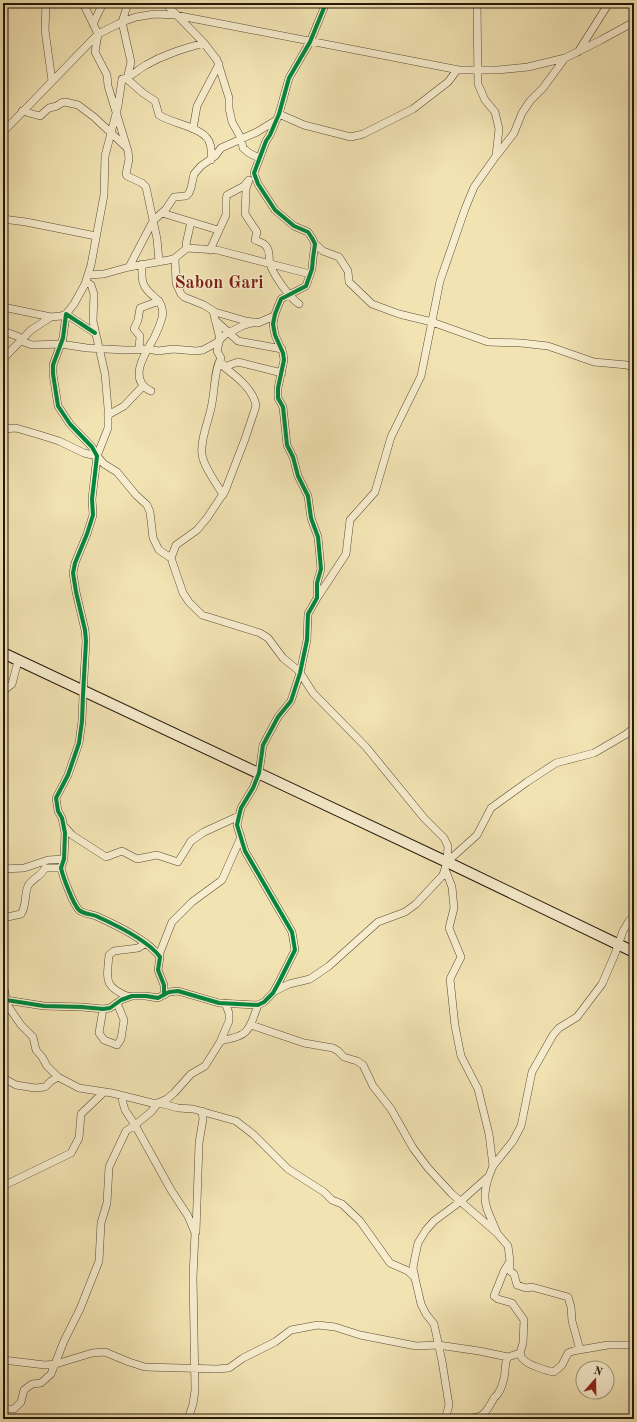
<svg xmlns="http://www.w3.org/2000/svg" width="637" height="1422" viewBox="0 0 637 1422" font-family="'Old Standard TT',serif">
<rect width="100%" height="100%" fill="#f2e3b3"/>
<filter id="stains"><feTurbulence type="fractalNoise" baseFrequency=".005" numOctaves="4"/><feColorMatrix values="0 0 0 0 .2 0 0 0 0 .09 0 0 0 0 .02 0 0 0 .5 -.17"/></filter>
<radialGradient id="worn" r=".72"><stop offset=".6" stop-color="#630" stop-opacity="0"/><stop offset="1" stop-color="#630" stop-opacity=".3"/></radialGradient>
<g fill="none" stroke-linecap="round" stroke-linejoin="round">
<!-- street casing -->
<g stroke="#584a34" stroke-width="8">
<path id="street" d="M 46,3 L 45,30 L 52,81
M 83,3 L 98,34 L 95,52 L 107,75 L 108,86 L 128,151 L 129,159 L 126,174 L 127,176 L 142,183 L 146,187 L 157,239 L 159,261
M 165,3 L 204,43 L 217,60 L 229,98 L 229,108 L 232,122 L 241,138 L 243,148 L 249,153 L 259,158
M 93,24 L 103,3
M 578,52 L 609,3
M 127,79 L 143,93 L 155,101 L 159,115 C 172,124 206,127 210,144 C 212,149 211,155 211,160
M 127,79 L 131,62 L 122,22 L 128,3
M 22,111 L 40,116 L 49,108 L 57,106 L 61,103 L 65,102 L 78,105 L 94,117 L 125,146
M 279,114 L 304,125 L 351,137 L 363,134 L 413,109 L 448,82 L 457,70
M 193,129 L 197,106 L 219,64
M 3,132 L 98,34 L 122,22 L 136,17 L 155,14 L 175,15 L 459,70 L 498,70 L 528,67 L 565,58 L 601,40 L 634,22
M 497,155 L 514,133 L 522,113 L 530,101 L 543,88 L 565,58
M 249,180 L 246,189 L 245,214 L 257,232 L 255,240 C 259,242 263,242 266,246 C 271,252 268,257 270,264 C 274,276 289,297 299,304
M 162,213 L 218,230
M 3,219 L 26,222 L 96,236
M 315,244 L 323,251 L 339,257 L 348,271 L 349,282 L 372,304 L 399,314 L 432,322 L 488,342 L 521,343 L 548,346 L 594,362 L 627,365 L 634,368
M 187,248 L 186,244 L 191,222
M 210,250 L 226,215 L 226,200 L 227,195 L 244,186 L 248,181
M 175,258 L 176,283 L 181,294 L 184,297 L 204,305 L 215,312 L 246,321 L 258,323 L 274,316
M 142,264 C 142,270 141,280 144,285 C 150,298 166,299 162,318 C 160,325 157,332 154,338 C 145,353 127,380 151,391
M 129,267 L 153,221 L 166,209 L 174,197 L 186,196 L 189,193 L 191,188 L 194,174 L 201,166 L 215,156 L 221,148 L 257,132 L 275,121
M 88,275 L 104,274 L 129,267 L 169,260 L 175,258 L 187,248 L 217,250 L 310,274
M 86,282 L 91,285 L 94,294 L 93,321 L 105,374 L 108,408 L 108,428 L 97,456
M 3,307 L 51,317 L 61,316 L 66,314 L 74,304 L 85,284 L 91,265 L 104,195 L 105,156 L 118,106 L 122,79 C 131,78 138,69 146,65 C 165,54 183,49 204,43
M 213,311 L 220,339 L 217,351 L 221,358 C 214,370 215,389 212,403 C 210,418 200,439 202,454 C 203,466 217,484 223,495
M 215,320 L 238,341 L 282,349
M 3,328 L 6,332 L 19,337 L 21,341 L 32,345 L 61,344 L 87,348 L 125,350 L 149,349 L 158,351 L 173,349 L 196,351 L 203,350 L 216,343 L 226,334 L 244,325 L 256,322
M 95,333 L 66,314 L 63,338 L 53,365 L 53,374 L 58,406 L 70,424 L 92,447 L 97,456 L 92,499 L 93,515 L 87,534 L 75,563 L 73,573 L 76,592 L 85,630 L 86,641 L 83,695 L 82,721 L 79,743 L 68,775 L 56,798 L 58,811 L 62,818 L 65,833 L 64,859 L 61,868 C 63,877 73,904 79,910 C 83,914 91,914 96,916 C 116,925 148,940 160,957 L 158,970 L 164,985 L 164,995
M 139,349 L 140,336 L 134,329 L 138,320 L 140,308 L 159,301
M 3,359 L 31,330 L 51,317
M 223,364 L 224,367 L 238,362 L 282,373
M 224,367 C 236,376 254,390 256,406 L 245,439 L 225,491 L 207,518 L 197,530 L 176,545 L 171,558 L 183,593 L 189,602 L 202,615 L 260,633 L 268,638 L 283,658 L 299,671 L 313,693 L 366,747 L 424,818 L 444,838 L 448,846 L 447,862 L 443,875 L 416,904 L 405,912 L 378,922 L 329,966 L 310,979 L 289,984 L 275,991
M 108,415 L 124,406 L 143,386
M 3,429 L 16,428 L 40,435 L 59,441 L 84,453 L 97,456 L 104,464 L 117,472 L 136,495 L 147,505 L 150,512 L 153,538 L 159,550 L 171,558
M 317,598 L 346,554 L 350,520 L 375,492 L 391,437 L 421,376 L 440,281 L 465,209 L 474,187 L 496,156 L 499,129 L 495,112 L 485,100 L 478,84 L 477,3
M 3,691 L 12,684 L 18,661
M 64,826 L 72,835 L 106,857 L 122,851 L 137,859 L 157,855 L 178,862 L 191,841 L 204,832 L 239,816
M 447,862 L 477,835 L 491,808 L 527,782 L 556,763 L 594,753 L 625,735 L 634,728
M 3,869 L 24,868 L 48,860 L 64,859
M 445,869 L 452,887 L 454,908 L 449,928 L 461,957 L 450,979 L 455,1026 L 461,1056 L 478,1089 L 489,1134 L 493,1166
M 3,918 L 21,914 C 27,905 24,895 28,886 C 32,878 41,877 45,868 L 61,868
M 159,955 L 172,922 L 192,902 L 222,880 L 241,837
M 3,982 L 6,1000 L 4,1003
M 129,997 C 103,986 107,980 109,955 L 114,951 L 138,948 L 146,943
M 3,999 L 6,1000 L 8,1006 L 21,1025 L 33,1037 L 36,1050 L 42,1057 L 47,1066 L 58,1077 L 79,1088 L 112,1093 L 152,1103 L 159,1103 L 178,1108 L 193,1109 L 236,1121 L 254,1135 L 288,1169 L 324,1192 L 332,1200 L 342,1204 L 360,1221 L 390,1263 L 408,1271 L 415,1278 L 421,1304 L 426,1314 L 434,1324 L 442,1361 L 449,1405 L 446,1416 L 448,1419
M 6,1000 L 44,1006 L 82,1007 L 103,1009 L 110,1008 L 121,1000 L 132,996 L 146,996 L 158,998 L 169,992 L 178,991 L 219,1003 L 258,1005 L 264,1002 L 273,993 L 279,982 L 295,950 L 292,932 L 245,851 L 237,825 L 239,816 L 241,808 L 253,788 L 259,773 L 263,745 L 278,717 L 291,701 L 300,673 L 307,640 L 308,614 L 317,598 L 317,583 L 321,569 L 318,537 L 311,518 L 308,496 L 298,476 L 293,457 L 287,445 L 283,407 L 278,398 L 278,388 L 284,360 L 283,353 L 275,335 L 273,324 L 275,314 L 281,299 L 306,286 L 312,269 L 313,258 L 315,244 L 312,238 L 308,232 L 294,226 L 275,210 L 258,184 L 254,173 L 266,141 L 270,135 L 279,114 L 289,78 L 310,42 L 326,3
M 103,1009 L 99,1033 L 104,1040 L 117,1045 L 121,1039 L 124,1020 L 117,1003
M 251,1025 L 304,1043 L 333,1048 L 338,1051 L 344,1057 L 357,1061 L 363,1065 L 373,1086 L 391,1109 L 413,1148 L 428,1168 L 452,1194 L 497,1233 L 508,1246 L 510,1261 L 504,1271 L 494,1296 L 498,1299 L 512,1303 L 524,1320 L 523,1343 L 520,1353
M 220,1042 L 229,1021 L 229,1013 L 225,1003
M 3,1078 L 16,1085 L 35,1088 L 45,1087 L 51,1081 L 58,1077
M 121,1096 L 125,1110 L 135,1125 L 171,1190 L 188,1216 L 195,1233 L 193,1277 L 195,1390 L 193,1404 L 188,1419
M 489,1176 C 487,1182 485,1189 485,1196 C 484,1208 493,1221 497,1233
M 3,1186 L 71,1153 L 79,1138 L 81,1114 L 104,1092
M 196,1232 L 199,1143 L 203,1119 L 202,1111
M 510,1262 L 510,1271 L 514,1274 L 517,1285 L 526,1288 L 532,1287 L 568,1297 L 571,1307 L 572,1321 L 580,1350
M 415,1277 L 413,1269 L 414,1262 L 418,1243 L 426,1230 L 434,1221 L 461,1201 L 489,1176 L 493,1166 L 513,1141 L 521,1126 L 532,1072 L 553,1035 L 559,1028 L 577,1017 L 602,984 L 615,954 L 623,931 L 629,921 L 634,916
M 3,1360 L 45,1365 L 56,1364 L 92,1353 L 105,1352 L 129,1362 L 145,1367 L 217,1369 L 229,1368 L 243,1358 L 275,1342 L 291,1330 L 318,1325 L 335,1327 L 360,1335 L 416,1346 L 438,1345 L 479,1351 L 508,1357
M 3,1409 L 14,1409 L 21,1402 L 24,1390 L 32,1384 L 41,1383 L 51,1374 L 64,1341 L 80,1309 L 99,1261 L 101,1223 L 107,1203 L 109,1167 L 126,1131 L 135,1125 L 151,1112 L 158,1103 L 167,1099 L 174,1093 L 191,1074 L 205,1066 L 220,1042 L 223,1040 C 250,1036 249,1029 258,1005
M 467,1419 C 485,1416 484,1415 493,1400 C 495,1395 494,1399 497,1395 C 500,1391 503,1383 504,1378 C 506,1371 504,1363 508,1357 L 520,1353 C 521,1355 521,1358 523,1359 C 528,1365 547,1371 554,1372 L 562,1365 L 568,1353 L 573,1351 L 608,1345 L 634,1345"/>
</g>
<!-- secondary casing -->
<g stroke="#241709" stroke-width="12">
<path id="secondary" d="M 3,653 L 447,862 L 634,952"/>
</g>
<!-- street -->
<use href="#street" stroke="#f7edce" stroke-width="7"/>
<!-- secondary -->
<use href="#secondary" stroke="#f7edce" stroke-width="10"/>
<!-- cycleway casing -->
<g stroke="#f7edce" stroke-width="6">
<path id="cycleway" d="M 95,333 L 66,314 L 63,338 L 53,365 L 53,374 L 58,406 L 70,424 L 92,447 L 97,456 L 92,499 L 93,515 L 87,534 L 75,563 L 73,573 L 76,592 L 85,630 L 86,641 L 83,695 L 82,721 L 79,743 L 68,775 L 56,798 L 58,811 L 62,818 L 65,833 L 64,859 L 61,868 C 63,877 73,904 79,910 C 83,914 91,914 96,916 C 116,925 148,940 160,957 L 158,970 L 164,985 L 164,995
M 6,1000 L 44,1006 L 82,1007 L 103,1009 L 110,1008 L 121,1000 L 132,996 L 146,996 L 158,998 L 169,992 L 178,991 L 219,1003 L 258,1005 L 264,1002 L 273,993 L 279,982 L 295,950 L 292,932 L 245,851 L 237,825 L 239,816 L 241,808 L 253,788 L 259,773 L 263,745 L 278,717 L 291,701 L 300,673 L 307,640 L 308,614 L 317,598 L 317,583 L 321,569 L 318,537 L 311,518 L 308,496 L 298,476 L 293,457 L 287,445 L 283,407 L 278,398 L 278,388 L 284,360 L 283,353 L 275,335 L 273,324 L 275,314 L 281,299 L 306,286 L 312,269 L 313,258 L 315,244 L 312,238 L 308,232 L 294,226 L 275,210 L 258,184 L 254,173 L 266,141 L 270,135 L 279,114 L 289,78 L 310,42 L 326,3"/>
</g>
<!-- cycleway -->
<use href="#cycleway" stroke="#00873e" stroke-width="4"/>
</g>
<g text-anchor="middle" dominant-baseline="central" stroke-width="3" stroke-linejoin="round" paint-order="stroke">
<!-- quarter labels -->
<g font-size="18" font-weight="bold" fill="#7a1f14" stroke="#f7edce">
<text x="219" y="283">Sabon Gari</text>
</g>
</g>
<!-- margin -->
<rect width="637" height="1422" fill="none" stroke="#f2e3b3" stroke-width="16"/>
<rect x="4" y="4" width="629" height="1414" fill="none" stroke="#241709" stroke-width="2"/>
<rect x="8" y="8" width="621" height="1406" fill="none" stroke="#241709"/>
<!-- north arrow -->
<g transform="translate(595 1380) rotate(20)"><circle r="19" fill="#f7edce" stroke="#a3977f"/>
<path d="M0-3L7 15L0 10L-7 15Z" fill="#8f2418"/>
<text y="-6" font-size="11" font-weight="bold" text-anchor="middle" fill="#241709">N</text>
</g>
<rect width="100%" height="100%" filter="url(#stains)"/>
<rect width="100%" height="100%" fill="url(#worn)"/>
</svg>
